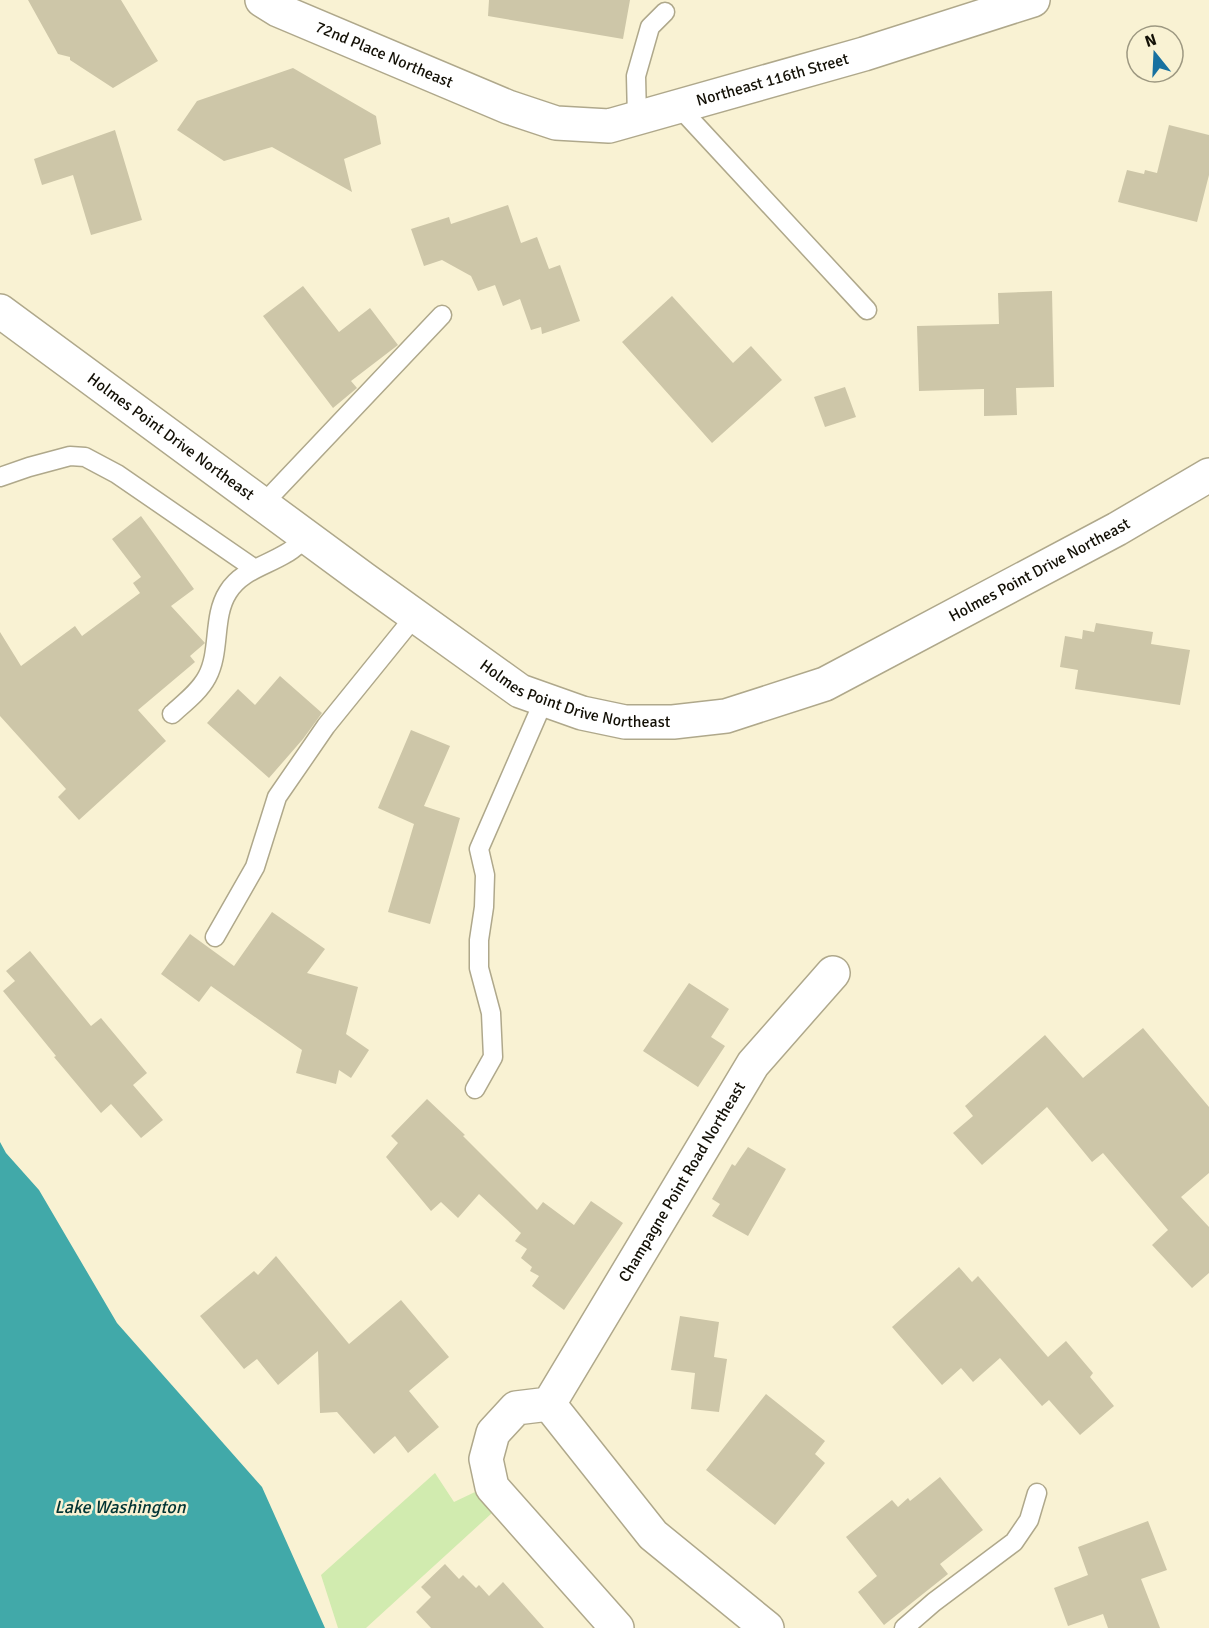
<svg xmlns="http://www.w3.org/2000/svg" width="1209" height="1628" viewBox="0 0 1209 1628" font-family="Signika,sans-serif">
<rect width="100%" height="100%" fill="#f9f2d3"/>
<!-- green -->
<path fill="#d1ebaf" d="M 435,1473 L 454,1502 L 475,1492 L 492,1513 L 366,1628 L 338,1628 L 321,1575 Z"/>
<!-- water -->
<path fill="#41a9a9" d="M 0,1142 L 6,1153 L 39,1190 L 117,1323 L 262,1487 L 325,1628 L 0,1628 Z"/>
<!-- building -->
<path fill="#cdc6a8" d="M 28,0 L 121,0 L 158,61 L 113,88 L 70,60 L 70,57 L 58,54 Z
M 489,0 L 630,0 L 623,39 L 488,16 Z
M 293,68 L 376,116 L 381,144 L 344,159 L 352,192 L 272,147 L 224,161 L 177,130 L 197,101 Z
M 1169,125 L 1209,135 L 1209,175 L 1197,222 L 1118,202 L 1127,170 L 1144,174 L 1145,170 L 1157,173 Z
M 115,130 L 142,220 L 91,235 L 73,175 L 42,185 L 34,159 Z
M 508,205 L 521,243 L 537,237 L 549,269 L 560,265 L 580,321 L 542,334 L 541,327 L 531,330 L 520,299 L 503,306 L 495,285 L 478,291 L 471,276 L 442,260 L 424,266 L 411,229 L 449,217 L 451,224 Z
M 303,286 L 339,332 L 370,308 L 398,345 L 351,381 L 357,388 L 333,408 L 263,316 Z
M 1052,291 L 1054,387 L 1016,388 L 1017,415 L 984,416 L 984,389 L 919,391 L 917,326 L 999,324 L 998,293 Z
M 672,296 L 733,363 L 751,346 L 782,380 L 712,443 L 622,342 Z
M 845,387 L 856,417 L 825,427 L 814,397 Z
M 141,516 L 194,589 L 171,606 L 205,643 L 190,656 L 195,662 L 138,710 L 166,741 L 79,820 L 58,797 L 66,789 L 0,716 L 0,632 L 21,666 L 75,626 L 82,636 L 140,593 L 133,583 L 141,577 L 112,539 Z
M 1096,623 L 1153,632 L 1151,644 L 1190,650 L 1180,705 L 1075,689 L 1078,670 L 1060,667 L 1065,636 L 1082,639 L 1083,630 L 1094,632 Z
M 280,676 L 322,713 L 303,739 L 269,778 L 207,723 L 238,689 L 255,705 Z
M 411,730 L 450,746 L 424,806 L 460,818 L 430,924 L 388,912 L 414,824 L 378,808 Z
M 272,912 L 325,949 L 307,973 L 358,987 L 346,1034 L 369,1050 L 351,1078 L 339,1070 L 336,1084 L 296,1073 L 302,1050 L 211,986 L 199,1002 L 161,974 L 190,934 L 234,966 Z
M 30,951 L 91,1026 L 101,1018 L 147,1073 L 133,1085 L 163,1120 L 141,1138 L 111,1104 L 101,1113 L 54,1057 L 56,1056 L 3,991 L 15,981 L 6,971 Z
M 689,983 L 729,1009 L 711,1037 L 725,1046 L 698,1087 L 643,1051 Z
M 1143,1028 L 1209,1107 L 1209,1173 L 1181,1197 L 1209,1227 L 1209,1273 L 1192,1288 L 1152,1245 L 1168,1230 L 1103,1153 L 1092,1162 L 1047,1107 L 982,1165 L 953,1133 L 973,1116 L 965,1106 L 1045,1035 L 1083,1078 Z
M 427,1099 L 465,1135 L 463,1136 L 537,1210 L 543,1202 L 574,1225 L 591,1201 L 623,1223 L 564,1310 L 532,1286 L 539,1276 L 530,1271 L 532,1267 L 521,1258 L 527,1249 L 515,1241 L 521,1233 L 479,1194 L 458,1218 L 441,1202 L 431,1211 L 386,1157 L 398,1143 L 391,1136 Z
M 748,1147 L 786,1169 L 748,1236 L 712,1216 L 720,1204 L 712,1199 L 732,1164 L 735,1166 Z
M 276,1256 L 349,1344 L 401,1300 L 449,1357 L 409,1391 L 439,1427 L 408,1453 L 395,1436 L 374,1454 L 337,1412 L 320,1413 L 318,1351 L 278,1385 L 257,1359 L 244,1369 L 200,1316 L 254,1271 L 258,1275 Z
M 959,1267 L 972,1282 L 978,1276 L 1048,1357 L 1066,1341 L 1093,1373 L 1090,1377 L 1114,1406 L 1080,1435 L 1049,1400 L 1042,1406 L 1000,1358 L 973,1382 L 961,1368 L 942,1385 L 892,1327 Z
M 680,1316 L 719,1322 L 714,1357 L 727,1359 L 719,1412 L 691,1409 L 695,1373 L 671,1370 Z
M 766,1394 L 825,1441 L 815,1454 L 825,1463 L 775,1525 L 706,1470 Z
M 940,1477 L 983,1530 L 940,1564 L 948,1574 L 884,1625 L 858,1592 L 877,1576 L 846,1537 L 892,1500 L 898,1507 L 908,1498 L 910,1501 Z
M 1148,1521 L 1167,1570 L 1141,1579 L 1160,1628 L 1108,1628 L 1103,1614 L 1068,1626 L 1054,1588 L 1088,1575 L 1078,1547 Z
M 445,1564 L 459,1579 L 463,1575 L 476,1588 L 479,1585 L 489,1596 L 503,1582 L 544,1628 L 431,1628 L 416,1612 L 431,1597 L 421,1587 Z"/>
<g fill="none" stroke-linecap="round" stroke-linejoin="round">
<!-- lane casing -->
<g stroke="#afa88b" stroke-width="21">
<path id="lane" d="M 679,107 L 867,310
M 637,118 L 636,76 L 650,27 L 665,12
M 0,477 L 29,467 L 70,456 L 85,457 L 117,474 L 255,569
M 263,504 L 442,315
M 172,714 C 184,703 199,692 207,677 C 221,651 212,617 228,592 C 241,571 265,566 285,554 C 293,550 300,543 307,537
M 215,937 L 255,867 L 277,797 L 326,726 L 415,616
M 475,1089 L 493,1057 L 491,1013 L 479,968 L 479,940 L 484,907 L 485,875 L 479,849 L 544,700
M 904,1628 L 934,1602 L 1014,1542 L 1029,1520 L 1037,1493"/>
</g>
<!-- street casing -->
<g stroke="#afa88b" stroke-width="36">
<g id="street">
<path id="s1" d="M 262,0 L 278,10 L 508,107 L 556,123 L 609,126 L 864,54 L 1033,0"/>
<path id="s2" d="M 0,311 L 364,579 L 520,691 L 582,713 L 625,722 L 673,722 L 726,716 L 825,684 L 1117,529 L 1209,475"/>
<path d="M 549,1404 L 653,1535 L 767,1628"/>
<path id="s3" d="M 617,1628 L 492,1487 L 486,1459 L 493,1433 L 516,1408 L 549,1404 L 753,1064 L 833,973"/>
</g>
</g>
<!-- lane -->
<use href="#lane" stroke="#fff" stroke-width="18"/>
<!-- street -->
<use href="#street" stroke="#fff" stroke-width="33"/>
</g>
<g text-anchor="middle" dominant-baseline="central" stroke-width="5" stroke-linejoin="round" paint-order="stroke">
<!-- street labels -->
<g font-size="16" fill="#131006" stroke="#f9f2d3">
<text stroke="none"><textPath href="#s1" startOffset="134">72nd Place Northeast</textPath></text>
<text stroke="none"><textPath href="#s1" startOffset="542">Northeast 116th Street</textPath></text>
<text stroke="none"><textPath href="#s2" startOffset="212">Holmes Point Drive Northeast</textPath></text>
<text stroke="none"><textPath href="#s2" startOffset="1202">Holmes Point Drive Northeast</textPath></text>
<text stroke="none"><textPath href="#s2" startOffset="698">Holmes Point Drive Northeast</textPath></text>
<text stroke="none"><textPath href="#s3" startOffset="570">Champagne Point Road Northeast</textPath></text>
</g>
<!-- water labels -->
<g font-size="18" font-style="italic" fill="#013434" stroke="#f9f2d3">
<text x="120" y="1507">Lake Washington</text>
</g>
</g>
<!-- north arrow -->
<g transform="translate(1155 54) rotate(342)"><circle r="28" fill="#f9f2d3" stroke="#9d9881" stroke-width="1.5"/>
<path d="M0-4.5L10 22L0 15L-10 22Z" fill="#1871a0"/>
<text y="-9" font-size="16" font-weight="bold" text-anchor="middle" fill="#131006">N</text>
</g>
</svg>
